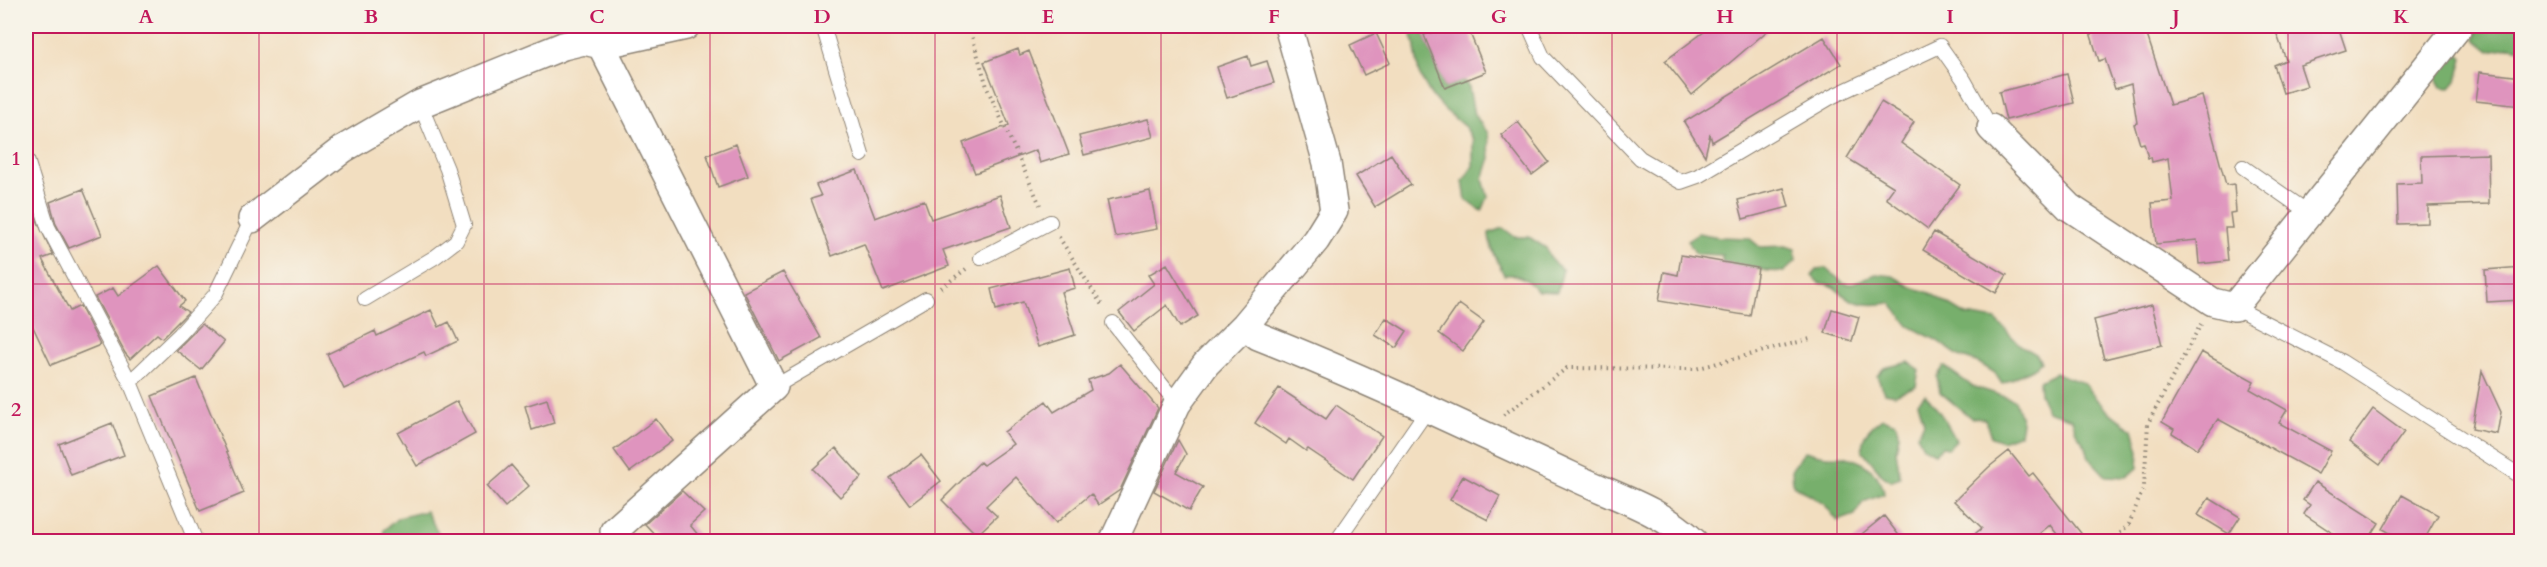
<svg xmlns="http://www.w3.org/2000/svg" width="2547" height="567" viewBox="0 0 2547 567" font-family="Cardo,serif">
<rect width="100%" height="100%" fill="#f7f3e8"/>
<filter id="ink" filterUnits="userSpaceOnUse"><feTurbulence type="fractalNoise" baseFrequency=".0167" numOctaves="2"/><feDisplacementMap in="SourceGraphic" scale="12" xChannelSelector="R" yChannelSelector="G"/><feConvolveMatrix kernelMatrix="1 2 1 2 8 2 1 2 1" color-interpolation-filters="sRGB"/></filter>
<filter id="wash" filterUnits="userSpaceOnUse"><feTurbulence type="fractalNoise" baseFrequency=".008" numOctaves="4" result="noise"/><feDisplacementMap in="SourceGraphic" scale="24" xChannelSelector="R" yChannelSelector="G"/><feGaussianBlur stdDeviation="1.35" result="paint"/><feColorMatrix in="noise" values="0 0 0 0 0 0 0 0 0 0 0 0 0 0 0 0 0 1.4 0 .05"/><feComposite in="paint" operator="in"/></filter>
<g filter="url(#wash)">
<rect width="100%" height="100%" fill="#f2dec0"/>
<!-- forest -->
<path fill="#77af6c" stroke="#516d4c" stroke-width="1.5" d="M 2477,26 L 2521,26 L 2521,49 L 2510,47 L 2490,51 L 2475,39 Z
M 1421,27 L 1445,88 L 1463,80 L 1469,87 L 1474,115 L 1488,133 L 1490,158 L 1483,179 L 1488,197 L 1482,211 L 1466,200 L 1463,181 L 1473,166 L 1473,140 L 1466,128 L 1445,110 L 1431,95 L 1419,74 L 1414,42 L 1410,30 Z
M 2455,50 L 2463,58 L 2457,81 L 2451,88 L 2441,87 L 2437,80 L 2437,67 Z
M 1503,228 L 1515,237 L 1529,237 L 1546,248 L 1552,261 L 1563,270 L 1557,292 L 1538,291 C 1527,280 1520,273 1504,275 C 1498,262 1489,246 1489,233 Z
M 1698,233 L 1719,237 L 1749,238 L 1760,247 L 1786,246 L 1795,249 L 1796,261 L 1784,272 C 1763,272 1742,265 1722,262 L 1722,255 L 1696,254 L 1687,240 Z
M 1825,268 L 1844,283 L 1850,284 L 1876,274 L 1893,276 L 1911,287 L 1930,293 L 1966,315 L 1996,320 L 2020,345 L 2036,354 L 2041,362 L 2036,367 L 2002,384 L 1995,373 L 1979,363 L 1959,356 L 1936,340 L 1909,326 L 1891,303 C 1876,305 1861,306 1848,298 C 1833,290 1839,285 1819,283 L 1812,276 L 1817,269 Z
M 1909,362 L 1919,370 L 1916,386 L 1895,395 L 1884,393 L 1877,376 L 1884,368 Z
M 1944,366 L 1972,386 L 2015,400 L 2022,422 L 2020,434 L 2002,441 L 1991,437 L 1985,419 L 1971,418 L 1940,392 L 1937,377 Z
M 2055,373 L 2084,383 C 2097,403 2112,416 2133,429 L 2139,451 L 2138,468 L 2127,477 L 2106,476 L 2089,458 L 2086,446 L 2076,432 L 2072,419 L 2047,411 L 2040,394 L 2039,381 Z
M 1925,395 C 1937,406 1948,425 1956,440 L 1948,448 L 1942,447 L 1935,453 L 1923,447 L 1917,435 L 1924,423 L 1918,402 Z
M 1882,418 L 1896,423 L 1899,435 L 1896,450 L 1900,477 L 1891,481 L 1883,476 L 1862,450 C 1862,434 1870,428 1882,418 Z
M 1805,451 C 1812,453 1820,456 1828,456 C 1834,457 1841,455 1847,457 C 1864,461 1883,476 1884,494 L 1863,502 L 1855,515 L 1838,521 L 1824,504 L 1793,485 L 1792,469 Z
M 426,511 L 443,541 L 383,541 L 384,530 L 398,518 Z"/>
<g id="blocks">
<!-- building -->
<path fill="#df94be" d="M 1448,26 L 1467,26 L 1486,72 L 1445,88 L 1424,35 Z
M 1712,26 L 1773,26 L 1692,95 L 1665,61 Z
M 2088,26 L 2144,26 L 2170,105 L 2202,96 L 2226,185 L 2234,184 L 2236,212 L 2230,213 L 2232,228 L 2225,228 L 2228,261 L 2199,264 L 2197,240 L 2156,244 L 2152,203 L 2173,201 L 2168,158 L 2152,162 L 2151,157 L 2148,158 L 2144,143 L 2140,144 L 2134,124 L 2137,123 L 2131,84 L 2115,89 L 2105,59 L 2099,61 Z
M 2274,26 L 2338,26 L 2346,50 L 2300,65 L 2307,86 L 2283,93 L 2274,65 L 2286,60 Z
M 1376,33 L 1390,63 L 1364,75 L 1350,45 Z
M 1824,37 L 1841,64 L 1712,142 L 1710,134 L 1705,156 L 1684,122 Z
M 1018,49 L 1020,55 L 1029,51 L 1069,154 L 1040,163 L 1036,150 L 975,173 L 963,143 L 1009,125 L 984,62 Z
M 1248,56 L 1251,66 L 1267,61 L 1274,83 L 1227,98 L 1217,67 Z
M 2480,72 L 2522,77 L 2522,106 L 2476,101 Z
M 2067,74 L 2074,103 L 2006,120 L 1999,92 Z
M 1881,102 L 1914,122 L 1901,143 L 1960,185 L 1928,229 L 1886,198 L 1894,187 L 1847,158 Z
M 1148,119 L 1153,137 L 1084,155 L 1079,136 Z
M 1518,122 L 1549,162 L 1532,175 L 1501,135 Z
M 736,144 L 748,176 L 718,187 L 707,155 Z
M 1391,154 L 1411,185 L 1375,207 L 1356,176 Z
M 2488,154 L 2489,204 L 2428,206 L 2428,223 L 2398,224 L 2397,184 L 2422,183 L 2421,156 Z
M 857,170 L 875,218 L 924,200 L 931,219 L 1000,195 L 1011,227 L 943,250 L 949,266 L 883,291 L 864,244 L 832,256 L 811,199 L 821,196 L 816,185 Z
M 1784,188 L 1789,207 L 1743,219 L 1738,200 Z
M 83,189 L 102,235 L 69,248 L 56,224 L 50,202 Z
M 1150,191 L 1157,229 L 1115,237 L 1107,200 Z
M 36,218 L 53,255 L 42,259 L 70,311 L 80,306 L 100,345 L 51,365 L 26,312 L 26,222 Z
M 1934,232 L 2007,275 L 1996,293 L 1923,250 Z
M 1681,255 L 1758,268 L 1750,316 L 1659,301 L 1664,272 L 1678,275 Z
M 1167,264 L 1198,316 L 1180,327 L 1167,305 L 1134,331 L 1119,312 L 1154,284 L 1148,275 Z
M 159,266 L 185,301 L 179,306 L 188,312 L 162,338 L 157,334 L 130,359 L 125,353 L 95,297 L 113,288 L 118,296 Z
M 2522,267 L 2522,300 L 2487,302 L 2485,270 Z
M 1070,268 L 1075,288 L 1061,292 L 1075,335 L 1038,347 L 1023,302 L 996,310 L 991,289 Z
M 783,272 L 821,338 L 779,361 L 744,292 Z
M 1459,304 L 1484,322 L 1463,351 L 1439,333 Z
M 2152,305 L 2162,345 L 2104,359 L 2094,320 Z
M 1832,309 L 1859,317 L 1852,341 L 1825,333 Z
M 431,310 L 439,327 L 449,322 L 458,341 L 426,356 L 424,352 L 344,389 L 327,354 L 375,331 L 377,336 Z
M 1386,318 L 1407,331 L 1396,348 L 1375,335 Z
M 202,324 L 224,342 L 201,370 L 176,350 Z
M 2201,352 L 2254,381 L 2250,389 L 2287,410 L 2279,423 L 2331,451 L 2318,474 L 2218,419 L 2197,449 L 2172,433 L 2174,429 L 2162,422 Z
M 1120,364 L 1158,408 L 1120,490 L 1098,505 L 1091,494 L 1056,523 L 1016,477 L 986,506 L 997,516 L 977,535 L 942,500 L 980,462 L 983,465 L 1013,444 L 1004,432 L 1046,401 L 1054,412 L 1091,390 L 1088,380 L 1109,373 Z
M 2482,371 L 2501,412 L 2497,434 L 2472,429 Z
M 196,378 L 244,493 L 200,511 L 152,396 Z
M 1279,388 L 1326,419 L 1336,405 L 1382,436 L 1353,479 L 1308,449 L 1306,451 L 1289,439 L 1286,444 L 1255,423 Z
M 547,399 L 554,423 L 532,430 L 525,406 Z
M 457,401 L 475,434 L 417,466 L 398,433 Z
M 2373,409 L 2404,432 L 2380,465 L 2349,442 Z
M 656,419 L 672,441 L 630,472 L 614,450 Z
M 112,423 L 124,455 L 71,475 L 59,444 Z
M 1178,440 L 1186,454 L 1176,472 L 1203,487 L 1189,511 L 1154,491 Z
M 836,448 L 862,477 L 840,497 L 813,469 Z
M 2009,451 L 2029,476 L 2033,473 L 2088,542 L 2063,542 L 2050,525 L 2029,542 L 1965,542 L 1982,528 L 1954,501 L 1989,467 Z
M 921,455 L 941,481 L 910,505 L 890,478 Z
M 511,465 L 529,486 L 505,507 L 487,486 Z
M 1463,476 L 1500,496 L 1488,520 L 1450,500 Z
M 2315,482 L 2379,523 L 2367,542 L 2346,542 L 2304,514 L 2310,505 L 2303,500 Z
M 682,491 L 704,512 L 690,525 L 704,542 L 662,542 L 645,524 Z
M 2402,495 L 2438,515 L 2423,542 L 2406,542 L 2383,529 Z
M 2209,498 L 2240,517 L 2229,534 L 2198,515 Z
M 1884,516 L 1904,542 L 1852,542 Z"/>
</g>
</g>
<g filter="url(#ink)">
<use href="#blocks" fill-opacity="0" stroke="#8e8476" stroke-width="1.5"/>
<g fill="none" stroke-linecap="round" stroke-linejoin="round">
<!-- service casing -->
<g stroke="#8e8476" stroke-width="16">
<path id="service" d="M 823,26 L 862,155
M 1529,26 L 1543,57 L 1640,158 L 1681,182 L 1698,176 L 1831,97 L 1940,46 L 1964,80 L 1991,128
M 27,160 L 48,227 L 130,382 L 196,542
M 2243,167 L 2309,213
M 981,258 L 1050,222
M 365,299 L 435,257 L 456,241 L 464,225 L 447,169 L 420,104
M 2234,307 L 2342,362 L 2522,477
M 1113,323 L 1177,404
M 130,382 L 180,334 L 215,295 L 252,219
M 774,387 L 926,299
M 1336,542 L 1428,409"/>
</g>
<!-- minor casing -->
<g stroke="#8e8476" stroke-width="30">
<path id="minor" d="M 601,45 L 774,387 L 614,531
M 1991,128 L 2069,207 L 2213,302 L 2234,307 L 2459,26
M 252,219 L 343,149 L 420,104 L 563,46 L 584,41 L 601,45 L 686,26
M 1245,325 L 1258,336 C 1364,378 1467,427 1570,475 C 1613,496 1660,509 1694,542
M 1113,542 L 1177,404 L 1206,364 L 1245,325 L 1316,240 L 1334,211 L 1327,163 L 1288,26"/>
</g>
<!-- path -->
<path stroke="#8e8476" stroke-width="4" stroke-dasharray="1.5 4.5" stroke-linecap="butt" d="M 969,26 L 988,90 L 1040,205
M 1059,237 L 1103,307
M 941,288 L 966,269
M 1503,415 L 1567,368 L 1695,369 L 1810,339
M 2112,542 L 2129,524 L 2144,487 L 2148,423 L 2201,324"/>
<!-- service -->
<use href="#service" stroke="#fff" stroke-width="14"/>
<!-- minor -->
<use href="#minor" stroke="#fff" stroke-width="27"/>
</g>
</g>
<!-- grid -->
<path fill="none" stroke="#c2185b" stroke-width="1.5" stroke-opacity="0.55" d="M 259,26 L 259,542M 484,26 L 484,542M 710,26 L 710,542M 935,26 L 935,542M 1161,26 L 1161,542M 1386,26 L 1386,542M 1612,26 L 1612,542M 1837,26 L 1837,542M 2063,26 L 2063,542M 2288,26 L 2288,542M 26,284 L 2522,284"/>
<!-- margin -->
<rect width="2547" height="567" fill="none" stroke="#f7f3e8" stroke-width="66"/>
<rect x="33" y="33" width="2481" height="501" fill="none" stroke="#c2185b" stroke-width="2"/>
<g font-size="20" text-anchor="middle" font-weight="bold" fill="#c2185b">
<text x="146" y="23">A</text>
<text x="371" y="23">B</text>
<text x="597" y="23">C</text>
<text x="822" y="23">D</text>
<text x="1048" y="23">E</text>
<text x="1274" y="23">F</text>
<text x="1499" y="23">G</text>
<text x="1725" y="23">H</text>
<text x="1950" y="23">I</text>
<text x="2176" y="23">J</text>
<text x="2401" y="23">K</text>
<text x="16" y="165">1</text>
<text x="16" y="416">2</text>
</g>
</svg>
